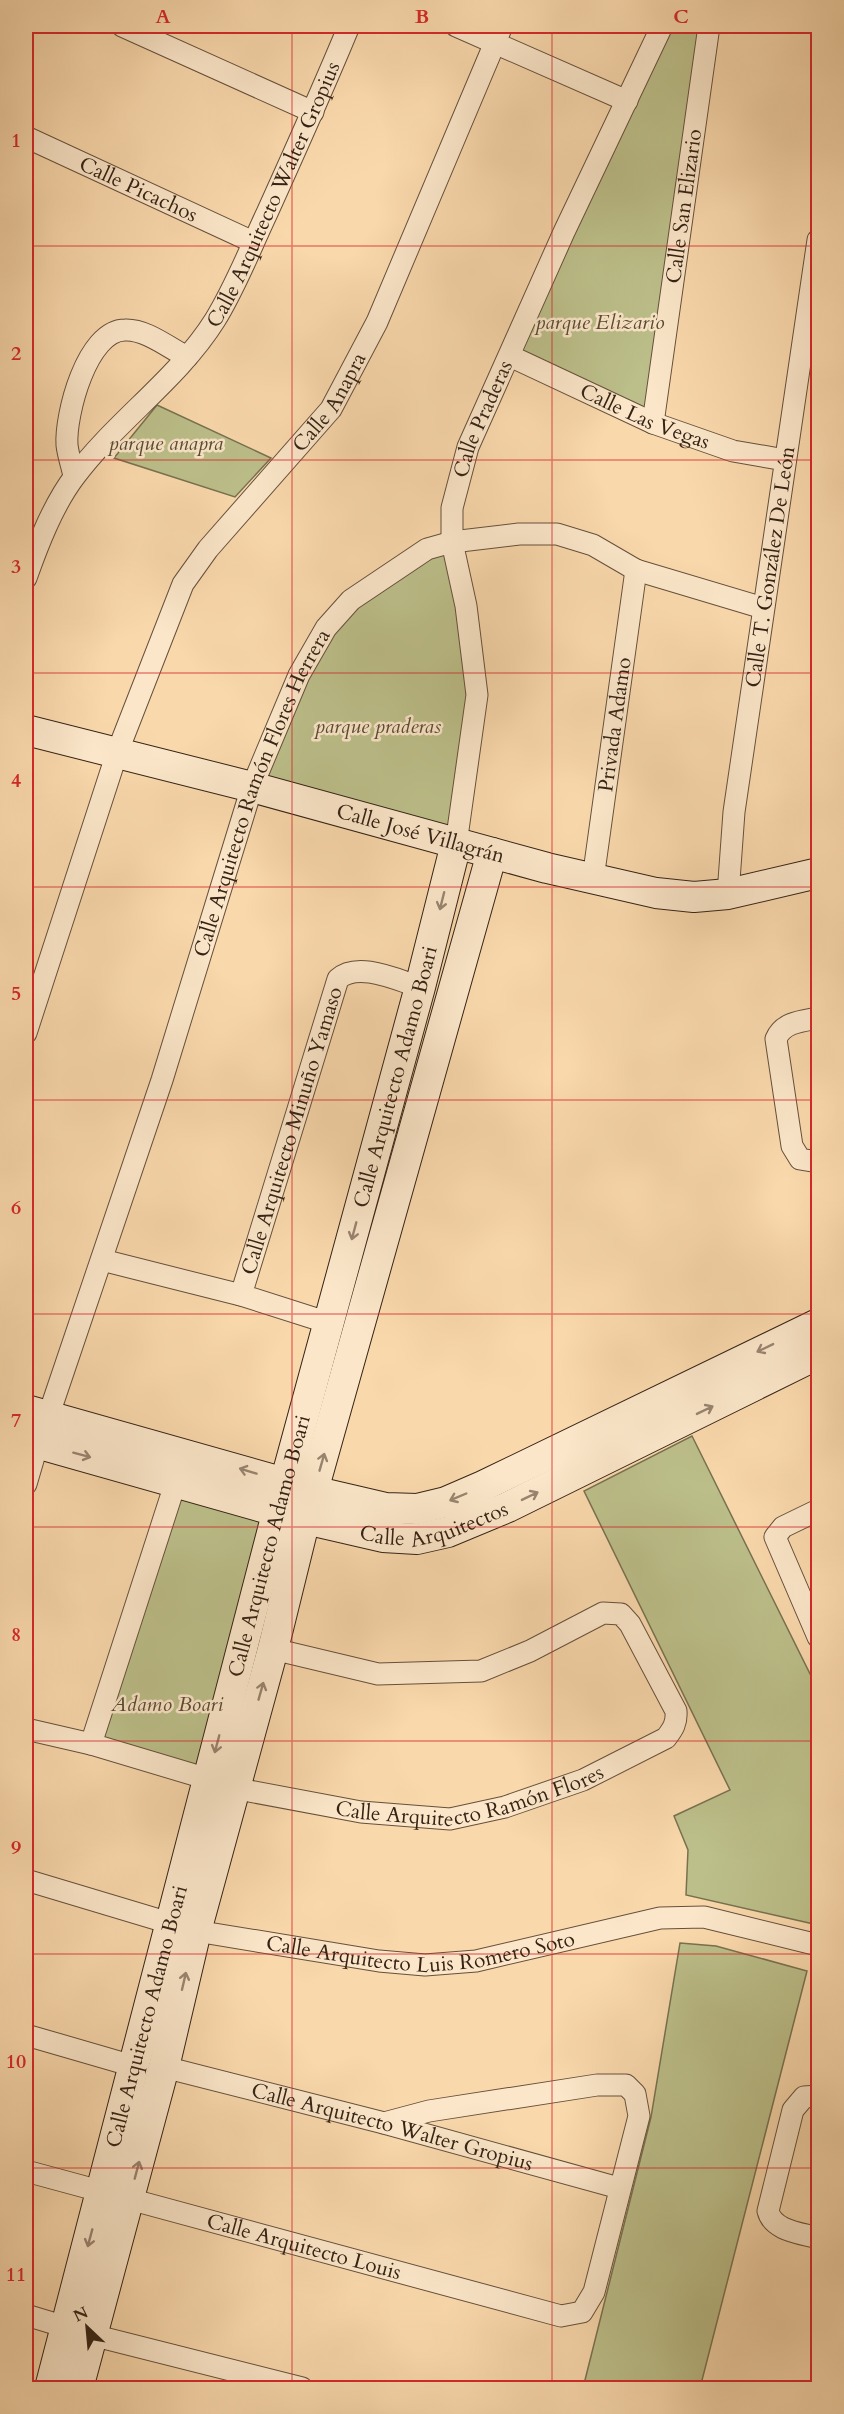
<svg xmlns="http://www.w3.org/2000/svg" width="844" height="2414" viewBox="0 0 844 2414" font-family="Cardo,serif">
<rect width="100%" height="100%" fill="#f9d8ac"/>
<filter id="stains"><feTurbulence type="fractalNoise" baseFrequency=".00333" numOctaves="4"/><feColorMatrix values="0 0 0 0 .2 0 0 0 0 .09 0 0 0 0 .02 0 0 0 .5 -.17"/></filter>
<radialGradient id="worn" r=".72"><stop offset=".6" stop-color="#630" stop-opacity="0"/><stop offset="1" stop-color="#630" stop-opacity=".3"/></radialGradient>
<!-- green -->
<path fill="#bcbf8a" stroke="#787150" stroke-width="1.5" d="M 662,26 L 709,26 L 653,423 L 510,356 Z
M 157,405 L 271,458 L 235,497 L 114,458 Z
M 452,542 L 473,651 L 456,844 L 252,787 L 326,628 Z
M 692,1436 L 818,1690 L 818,1925 L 686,1895 L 688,1850 L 674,1816 L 730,1790 L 584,1491 Z
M 176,1481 L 278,1511 L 208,1779 L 91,1744 Z
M 680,1943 L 716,1946 L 807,1971 L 700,2388 L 583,2388 L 651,2117 Z"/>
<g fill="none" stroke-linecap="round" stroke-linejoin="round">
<!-- street casing -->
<g stroke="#66503c" stroke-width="23">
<g id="street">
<path d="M 122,26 L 313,112"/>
<path d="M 456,26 L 627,101"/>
<path id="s1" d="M 26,137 L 253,242"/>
<path id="s2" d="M 510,356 L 653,423 L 733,451 L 785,460"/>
<path id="s3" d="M 653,423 L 709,26"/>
<path d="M 74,476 C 72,466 68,455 67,445 C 65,415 87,330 125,330 C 146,329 169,348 187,357"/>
<path id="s4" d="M 26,578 C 38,544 53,505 75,476 C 117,420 178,379 215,320 C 236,286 250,249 267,213 C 295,151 323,89 349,26"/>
<path id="s5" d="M 456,844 L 477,695 L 466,606 L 452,542 L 452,508 L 468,447 L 564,232 L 662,26"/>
<path id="s6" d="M 593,879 L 636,570"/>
<path id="s7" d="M 728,894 L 734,812 L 818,240"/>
<path d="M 818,1018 C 802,1021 783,1022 776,1039 L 792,1146 L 800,1159 L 818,1162"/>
<path id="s8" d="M 26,1033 L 117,753 L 183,584 L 208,549 L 331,409 L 377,322 L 502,26"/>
<path d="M 102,1260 L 241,1295 L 329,1323"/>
<path id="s9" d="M 241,1295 L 338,979 C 358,961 397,980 420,987"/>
<path id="s10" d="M 48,1417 L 162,1080 L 252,787 L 299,675 L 326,628 L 351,600 L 427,549 L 452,542 L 519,534 L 557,534 L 593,545 L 636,570 L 763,608"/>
<path d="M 26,1484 L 38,1443"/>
<path d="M 818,1510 L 783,1527 L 775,1537 L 818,1637"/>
<path d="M 26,1729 L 91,1744 L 208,1779"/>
<path d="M 91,1744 L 176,1481"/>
<path id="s11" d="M 233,1788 L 361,1812 L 450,1819 L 505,1807 L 583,1780 L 666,1738 C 673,1729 677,1723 676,1711 L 630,1624 L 621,1614 L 603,1613 L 530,1651 L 481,1671 L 378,1674 L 273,1649"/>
<path id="s12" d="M 26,1880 L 196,1931 L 379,1961 L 425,1965 L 476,1961 L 660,1918 L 704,1917 L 818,1945"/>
<path d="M 26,2035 L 133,2066"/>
<path id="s13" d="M 164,2067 L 384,2123 L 619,2188"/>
<path d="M 818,2096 L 804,2097 L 793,2110 L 768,2211 C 773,2231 801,2233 818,2238"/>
<path id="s14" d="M 26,2171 L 561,2316 L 582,2312 L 594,2292 L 639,2116 L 635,2094 L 626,2085 L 597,2085 L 429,2111 L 384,2123"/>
<path d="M 26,2315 L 92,2335 L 302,2388"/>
</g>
</g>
<!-- secondary casing -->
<g stroke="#352316" stroke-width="32">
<g id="secondary">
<path id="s15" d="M 26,730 L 252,787 L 547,868 L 656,893 L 694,897 L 728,894 L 818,873"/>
<path d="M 26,1410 L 313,1491 L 386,1508 L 417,1509 L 446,1502 L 483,1486 L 818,1324"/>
<path id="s16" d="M 26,1440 L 305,1519 L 383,1537 L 417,1539 L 448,1532 L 508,1507 L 818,1354"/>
<path id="s17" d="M 50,2388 L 285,1483 L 420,987 L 456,844"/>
<path d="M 78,2388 L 164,2067 L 196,1931 L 273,1649 L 305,1519 L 492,853"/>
</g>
</g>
<!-- street -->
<use href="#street" stroke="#fbe6c9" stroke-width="21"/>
<!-- secondary -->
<use href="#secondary" stroke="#fbe6c9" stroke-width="30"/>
</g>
<!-- one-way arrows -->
<defs><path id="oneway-shaft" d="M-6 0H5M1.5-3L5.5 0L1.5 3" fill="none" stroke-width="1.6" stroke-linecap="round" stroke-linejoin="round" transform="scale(1.5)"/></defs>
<g stroke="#988470">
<use href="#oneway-shaft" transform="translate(442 901) rotate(104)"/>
<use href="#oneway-shaft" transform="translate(354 1231) rotate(105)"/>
<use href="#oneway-shaft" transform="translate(765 1348) rotate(154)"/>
<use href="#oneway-shaft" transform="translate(705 1410) rotate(-26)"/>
<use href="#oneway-shaft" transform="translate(82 1455) rotate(15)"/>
<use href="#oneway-shaft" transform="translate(322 1462) rotate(-74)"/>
<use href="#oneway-shaft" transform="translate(248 1471) rotate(-163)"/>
<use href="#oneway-shaft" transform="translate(530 1496) rotate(-26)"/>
<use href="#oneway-shaft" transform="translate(458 1497) rotate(157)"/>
<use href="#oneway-shaft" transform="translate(261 1691) rotate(-74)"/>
<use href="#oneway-shaft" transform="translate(217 1744) rotate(105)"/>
<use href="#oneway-shaft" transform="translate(184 1981) rotate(-77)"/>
<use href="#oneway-shaft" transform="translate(137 2170) rotate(-75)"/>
<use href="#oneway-shaft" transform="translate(90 2238) rotate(105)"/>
</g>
<!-- grid -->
<path fill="none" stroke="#d62828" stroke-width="1.5" stroke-opacity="0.55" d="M 292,26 L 292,2388M 552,26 L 552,2388M 26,246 L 818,246M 26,460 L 818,460M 26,673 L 818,673M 26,887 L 818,887M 26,1100 L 818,1100M 26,1314 L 818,1314M 26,1527 L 818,1527M 26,1741 L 818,1741M 26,1954 L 818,1954M 26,2168 L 818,2168"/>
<g text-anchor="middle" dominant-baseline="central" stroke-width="5" stroke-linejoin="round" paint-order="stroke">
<!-- street labels -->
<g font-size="21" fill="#352316" stroke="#fbe6c9">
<text stroke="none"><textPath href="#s1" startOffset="124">Calle Picachos</textPath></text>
<text stroke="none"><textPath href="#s4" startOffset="462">Calle Arquitecto Walter Gropius</textPath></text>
<text stroke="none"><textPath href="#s3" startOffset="219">Calle San Elizario</textPath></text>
<text stroke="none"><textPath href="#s8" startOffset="710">Calle Anapra</textPath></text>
<text stroke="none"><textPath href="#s2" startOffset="148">Calle Las Vegas</textPath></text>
<text stroke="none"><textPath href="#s5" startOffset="434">Calle Praderas</textPath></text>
<text stroke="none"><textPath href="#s7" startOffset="330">Calle T. González De León</textPath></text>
<text stroke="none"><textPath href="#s6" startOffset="156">Privada Adamo</textPath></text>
<text stroke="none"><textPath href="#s10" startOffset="660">Calle Arquitecto Ramón Flores Herrera</textPath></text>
<text stroke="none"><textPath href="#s15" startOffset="408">Calle José Villagrán</textPath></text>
<text stroke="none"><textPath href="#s17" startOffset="1356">Calle Arquitecto Adamo Boari</textPath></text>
<text stroke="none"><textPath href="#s9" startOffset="172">Calle Arquitecto Minuño Yamaso</textPath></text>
<text stroke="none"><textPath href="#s16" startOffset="423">Calle Arquitectos</textPath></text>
<text stroke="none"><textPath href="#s17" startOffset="870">Calle Arquitecto Adamo Boari</textPath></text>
<text stroke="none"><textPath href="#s11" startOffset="242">Calle Arquitecto Ramón Flores</textPath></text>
<text stroke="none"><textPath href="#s12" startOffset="405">Calle Arquitecto Luis Romero Soto</textPath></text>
<text stroke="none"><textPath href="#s17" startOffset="384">Calle Arquitecto Adamo Boari</textPath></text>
<text stroke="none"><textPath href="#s13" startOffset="236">Calle Arquitecto Walter Gropius</textPath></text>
<text stroke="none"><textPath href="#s14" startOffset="288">Calle Arquitecto Louis</textPath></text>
</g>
<!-- park labels -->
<g font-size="21" font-style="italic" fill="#574a33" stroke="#fbe6c9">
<text x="600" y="322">parque Elizario</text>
<text x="166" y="443">parque anapra</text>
<text x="378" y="726">parque praderas</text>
<text x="167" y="1704">Adamo Boari</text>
</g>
</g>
<!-- margin -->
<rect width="844" height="2414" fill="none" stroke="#f9d8ac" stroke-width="66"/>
<!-- north arrow -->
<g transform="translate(87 2327) rotate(334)" stroke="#fbe6c9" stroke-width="4.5" paint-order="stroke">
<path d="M0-4.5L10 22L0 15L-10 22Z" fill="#352316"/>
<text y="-9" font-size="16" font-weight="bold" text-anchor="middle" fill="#352316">N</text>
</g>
<rect x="33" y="33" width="778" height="2348" fill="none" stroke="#d62828" stroke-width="2"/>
<g font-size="20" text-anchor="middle" font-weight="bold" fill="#d62828">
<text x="163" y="23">A</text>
<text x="422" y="23">B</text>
<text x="681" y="23">C</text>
<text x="16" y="147">1</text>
<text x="16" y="360">2</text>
<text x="16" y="573">3</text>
<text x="16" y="787">4</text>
<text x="16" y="1000">5</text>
<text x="16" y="1214">6</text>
<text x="16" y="1427">7</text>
<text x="16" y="1641">8</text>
<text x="16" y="1854">9</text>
<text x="16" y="2068">10</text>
<text x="16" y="2281">11</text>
</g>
<rect width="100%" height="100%" filter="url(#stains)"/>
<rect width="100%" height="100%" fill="url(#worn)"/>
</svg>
